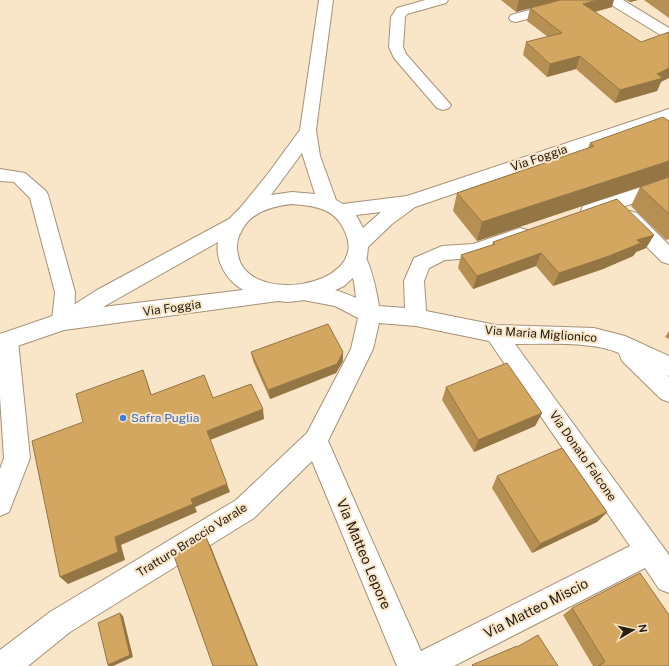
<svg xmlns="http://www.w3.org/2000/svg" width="669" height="666" viewBox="0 0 669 666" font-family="'Public Sans',sans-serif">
<rect width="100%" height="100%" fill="#f9e5c8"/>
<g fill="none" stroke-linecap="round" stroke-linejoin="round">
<!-- minor casing -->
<g stroke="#a49277" stroke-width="2">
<path id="minor" d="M 425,0 L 448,0 L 446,3 L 407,14 L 405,17 L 403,47 L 406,54 L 451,105 L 449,108 L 443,110 L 437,108 L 394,58 L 389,47 L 391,17 L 397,8 Z
M 566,0 L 588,0 L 586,3 L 516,22 L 511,21 L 509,18 L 511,15 Z
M 606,0 L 623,0 L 669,28 L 669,38 L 664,37 L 608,3 Z
M 0,169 L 25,173 L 46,191 L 48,195 L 75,292 L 74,321 L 71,327 L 63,330 L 55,327 L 52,321 L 55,292 L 30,198 L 14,182 L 0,181 Z
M 669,178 L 669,191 L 590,218 L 583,216 L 581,211 L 583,206 Z
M 630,211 L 637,213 L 669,245 L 669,264 L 662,262 L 623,223 L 620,218 L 623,213 Z
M 520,228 L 527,230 L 530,235 L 527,240 L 474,258 L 445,260 L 429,268 L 424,281 L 426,311 L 496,325 L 594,328 L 625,336 L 669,356 L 669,376 L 667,375 L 669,377 L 669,402 L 661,399 L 622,361 L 619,353 C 593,341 545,344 515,344 L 669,555 L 669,593 L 659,589 L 645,568 L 454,666 L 397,666 L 312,461 L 254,518 L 70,632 L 28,666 L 0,666 L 0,650 L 50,612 L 236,500 L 307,433 L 351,349 L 358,318 L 335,306 L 298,299 L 294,293 L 298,287 C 314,282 341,291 356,298 L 354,282 L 346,257 L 349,252 L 356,250 L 363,252 C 372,268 376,288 379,306 L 405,308 L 404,281 L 414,258 L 442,246 L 473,244 ZM 379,323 L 416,326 L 489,341 L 630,546 L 421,651 L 328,441 L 373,349 Z
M 7,332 L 15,335 L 18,341 L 30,458 L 9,512 L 0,516 L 0,469 L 4,458 L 0,397 L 0,334 Z"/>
</g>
<!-- major casing -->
<g stroke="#a49277" stroke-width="2">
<path id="major" d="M 319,0 L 333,0 L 316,130 L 320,156 L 336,200 L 343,204 L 407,196 L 669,109 L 669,120 L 415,207 L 392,224 L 368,247 L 367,257 L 356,275 L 344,286 L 329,293 L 305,300 L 288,302 L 278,301 L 64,330 L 0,352 L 0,334 L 61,313 L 97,290 L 229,219 L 241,207 L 267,175 L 300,130 ZM 302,153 L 315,194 L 292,192 L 271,195 ZM 292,204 C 318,206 338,209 347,237 C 363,288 247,305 238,255 C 236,247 237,239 241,232 C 250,212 272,206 292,204 ZM 381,212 L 363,228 L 356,215 ZM 218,242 C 215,261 226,280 243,290 L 103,307 Z"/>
</g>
<!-- minor -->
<use href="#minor" fill="#fff" fill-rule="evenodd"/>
<!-- major -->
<use href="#major" fill="#fff" fill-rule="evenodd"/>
</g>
<!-- wall -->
<path fill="#b69053" d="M 501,0 L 560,0 L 516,12 Z
M 626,0 L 638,0 L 630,2 Z
M 644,0 L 669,0 L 669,18 Z
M 612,7 L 595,12 L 661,82 L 657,91 L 615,103 L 576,69 L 547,77 L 523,55 L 526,42 L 548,37 L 527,21 L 530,8 Z
M 669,121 L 669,177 L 477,241 L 453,211 L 457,193 L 588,148 L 590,143 Z
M 669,177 L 669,239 L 666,240 L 631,206 L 640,187 Z
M 654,235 L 646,248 L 636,252 L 633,256 L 603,269 L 553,286 L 536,266 L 473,289 L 458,268 L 461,255 L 492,245 L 493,242 Z
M 669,331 L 669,339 L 665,337 Z
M 251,352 L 343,361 L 336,373 L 270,399 L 253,361 Z
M 446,387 L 542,413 L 535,426 L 474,452 L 442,400 Z
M 497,476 L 607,512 L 597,522 L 532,553 L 492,488 Z
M 572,608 L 669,666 L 593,666 L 563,615 Z"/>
<!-- shaded-wall -->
<path fill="#947544" d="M 519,0 L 560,0 L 516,12 Z
M 597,0 L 614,0 L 612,7 L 579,16 L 583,4 Z
M 631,0 L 638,0 L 630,2 Z
M 580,56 L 576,69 L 547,77 L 550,64 Z
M 669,68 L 669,78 L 661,82 L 657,91 L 615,103 L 620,90 Z
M 669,161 L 669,177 L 477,241 L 482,222 Z
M 654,235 L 646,248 L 636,252 L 633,256 L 603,269 L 553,286 L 559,273 L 637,240 Z
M 541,253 L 536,266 L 473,289 L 477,276 Z
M 343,352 L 343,361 L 336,373 L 270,399 L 268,390 Z
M 143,370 L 147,381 L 155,405 L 151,395 Z
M 263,409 L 264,419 L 210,440 L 207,431 Z
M 542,413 L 535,426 L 474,452 L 478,440 Z
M 227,484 L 230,492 L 195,507 L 197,512 L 121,545 L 125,560 L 68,584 L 60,577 L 115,537 L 191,499 Z
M 607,512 L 597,522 L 532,553 L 540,544 Z
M 206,537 L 211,547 L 258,666 L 257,666 Z
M 120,613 L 123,616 L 133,657 L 113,666 L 109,666 L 108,665 Z"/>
<!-- building -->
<path fill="#d4a761" stroke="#947544" d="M 561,0 L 597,0 L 583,4 L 641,42 L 669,32 L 669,68 L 657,74 L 663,78 L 620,90 L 580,56 L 550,64 L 526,42 L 562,33 L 530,8 Z
M 663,117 L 669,121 L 669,161 L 482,222 L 457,193 L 594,146 L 590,143 Z
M 669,177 L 669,214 L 640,187 Z
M 617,199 L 654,235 L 637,240 L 641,243 L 609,256 L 559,273 L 541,253 L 477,276 L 461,255 L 495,244 L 493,242 Z
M 328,324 L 343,352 L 337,364 L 268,390 L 251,352 Z
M 507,363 L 542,413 L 478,440 L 446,387 Z
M 143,370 L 151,395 L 204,375 L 213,398 L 251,384 L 263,409 L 207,431 L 227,484 L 191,499 L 193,504 L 115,537 L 118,552 L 60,577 L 32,441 L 83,422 L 76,394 Z
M 562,448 L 607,512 L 540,544 L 497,476 Z
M 206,537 L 257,666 L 213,666 L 174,556 Z
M 640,573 L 669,615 L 669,666 L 598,666 L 605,662 L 572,608 Z
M 120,613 L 130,655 L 108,665 L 98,623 Z
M 538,635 L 558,666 L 473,666 L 472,665 L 517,646 L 517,647 Z"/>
<!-- markers -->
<circle fill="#3f7fe0" stroke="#f9e5c8" stroke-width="1.5" cx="123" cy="418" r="4"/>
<g text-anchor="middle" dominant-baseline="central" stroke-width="4" stroke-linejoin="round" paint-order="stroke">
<!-- street labels -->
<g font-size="12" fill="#272015" stroke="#f9e5c8">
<text transform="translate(539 158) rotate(-19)">Via Foggia</text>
<text transform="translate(172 308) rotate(-8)">Via Foggia</text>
<text transform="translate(541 334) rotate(4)">Via Maria Miglionico</text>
<text transform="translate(583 456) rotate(55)">Via Donato Falcone</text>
<text transform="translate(192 540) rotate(-32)">Tratturo Braccio Varale</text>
</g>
<!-- shop labels -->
<g font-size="12" fill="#366cbe" stroke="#f9e5c8" text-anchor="start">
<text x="131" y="418">Safra Puglia</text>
</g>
<!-- near-street labels -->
<g font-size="14" fill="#272015" stroke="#f9e5c8">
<text transform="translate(364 554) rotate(67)">Via Matteo Lepore</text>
<text transform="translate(536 608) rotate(-27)">Via Matteo Miscio</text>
</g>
</g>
<!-- north arrow -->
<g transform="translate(633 630) rotate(81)" stroke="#f9e5c8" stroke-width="3" paint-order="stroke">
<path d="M0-3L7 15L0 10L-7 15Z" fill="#272015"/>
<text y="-6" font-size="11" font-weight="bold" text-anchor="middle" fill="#272015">N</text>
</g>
</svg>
